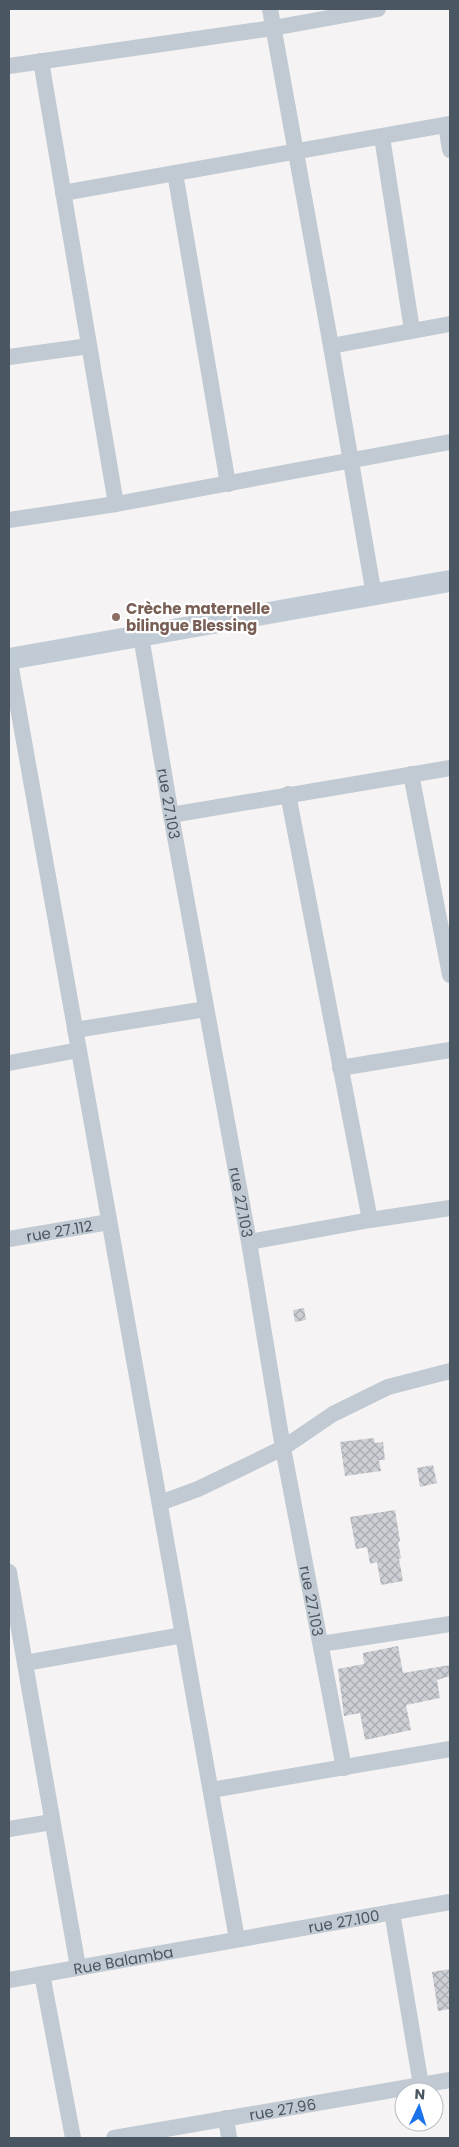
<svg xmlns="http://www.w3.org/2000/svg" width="459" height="2147" viewBox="0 0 459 2147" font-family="Poppins,sans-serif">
<defs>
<pattern id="building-cross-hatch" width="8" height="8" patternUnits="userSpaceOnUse" patternTransform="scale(1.25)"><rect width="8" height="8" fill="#cdcfd5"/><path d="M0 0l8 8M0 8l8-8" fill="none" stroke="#a8abb0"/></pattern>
</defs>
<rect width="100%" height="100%" fill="#f5f3f3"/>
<!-- building -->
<path fill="url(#building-cross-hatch)" d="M 304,1308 L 306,1320 L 295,1322 L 293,1310 Z
M 374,1438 L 375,1443 L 383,1442 L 385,1460 L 379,1460 L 381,1471 L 345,1476 L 340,1442 Z
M 433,1465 L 437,1483 L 420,1487 L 417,1468 Z
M 395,1510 L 400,1541 L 398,1542 L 401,1558 L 399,1559 L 403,1581 L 381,1585 L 377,1562 L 370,1564 L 367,1547 L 356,1549 L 350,1517 Z
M 398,1646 L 403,1673 L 450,1665 L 450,1676 L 437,1680 L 440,1698 L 406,1705 L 411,1730 L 365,1740 L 360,1713 L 344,1716 L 338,1669 L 364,1664 L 363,1653 Z
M 450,1969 L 450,2009 L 438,2011 L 432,1972 Z"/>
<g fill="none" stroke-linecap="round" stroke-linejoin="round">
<!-- street -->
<g stroke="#c1cad2" stroke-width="16">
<path d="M 270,9 L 331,346 L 374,595"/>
<path d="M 41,61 L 116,504"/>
<path d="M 9,66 L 273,28 L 378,9"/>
<path d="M 446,125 L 450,150"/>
<path d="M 382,137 L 412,330"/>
<path d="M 175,173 L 228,484"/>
<path d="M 63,193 L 450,124"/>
<path d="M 331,346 L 450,324"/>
<path d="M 9,357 L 89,346"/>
<path d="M 9,520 L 116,504 L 450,442"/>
<path id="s1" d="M 141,636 L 171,815 L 249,1242 L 283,1448 L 344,1768"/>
<path d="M 9,657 L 237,1939"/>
<path d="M 411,774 L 450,975"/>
<path d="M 288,794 L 370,1220"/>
<path d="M 171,815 L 450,768"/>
<path d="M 75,1030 L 206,1009"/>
<path d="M 9,1063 L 79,1050"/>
<path d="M 340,1068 L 450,1050"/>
<path id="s2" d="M 9,1239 L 109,1222"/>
<path d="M 249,1242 L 370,1220 L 450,1208"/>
<path d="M 160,1503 L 198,1489 L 283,1448 L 333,1414 L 388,1387 L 450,1371"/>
<path d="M 9,1572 L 78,1967"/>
<path d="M 321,1644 L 450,1624"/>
<path d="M 25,1663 L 183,1635"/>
<path d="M 211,1790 L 450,1749"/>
<path d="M 9,1829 L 52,1822"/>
<path d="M 392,1912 L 421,2085"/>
<path d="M 42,1974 L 73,2138"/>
<path id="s3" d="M 9,1980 L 450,1902"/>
<path d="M 226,2118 L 229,2138"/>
<path id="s4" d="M 114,2138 L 450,2080"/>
</g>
<!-- secondary -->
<path stroke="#c1cbd6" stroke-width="22" d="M 9,659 L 450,581"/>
</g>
<!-- markers -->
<circle fill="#8d6e63" stroke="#fff" stroke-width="2" cx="116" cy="617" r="5"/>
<g text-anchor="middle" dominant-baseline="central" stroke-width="4.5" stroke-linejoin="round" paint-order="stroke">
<!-- education labels -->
<g font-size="15" font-weight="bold" fill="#785e54" stroke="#fff" text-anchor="start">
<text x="126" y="608">Crèche maternelle<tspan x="126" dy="17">bilingue Blessing</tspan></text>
</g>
<!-- street labels -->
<g font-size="15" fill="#4a5661" stroke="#fff">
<text stroke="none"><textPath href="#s1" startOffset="170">rue 27.103</textPath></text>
<text stroke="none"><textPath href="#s1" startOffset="575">rue 27.103</textPath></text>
<text stroke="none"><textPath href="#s2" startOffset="51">rue 27.112</textPath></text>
<text stroke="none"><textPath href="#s1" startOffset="980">rue 27.103</textPath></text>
<text stroke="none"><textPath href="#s3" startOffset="340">rue 27.100</textPath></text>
<text stroke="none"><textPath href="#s3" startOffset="116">Rue Balamba</textPath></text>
<text stroke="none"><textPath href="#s4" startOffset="171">rue 27.96</textPath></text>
</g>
</g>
<!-- border -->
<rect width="459" height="2147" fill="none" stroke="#4a5661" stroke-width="20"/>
<!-- north arrow -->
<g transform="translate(419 2107) rotate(4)"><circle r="24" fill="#ffffff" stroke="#b7bbc0"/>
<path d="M0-4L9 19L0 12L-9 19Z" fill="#1a73e8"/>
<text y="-8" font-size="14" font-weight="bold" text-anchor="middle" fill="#4a5661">N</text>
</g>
</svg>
